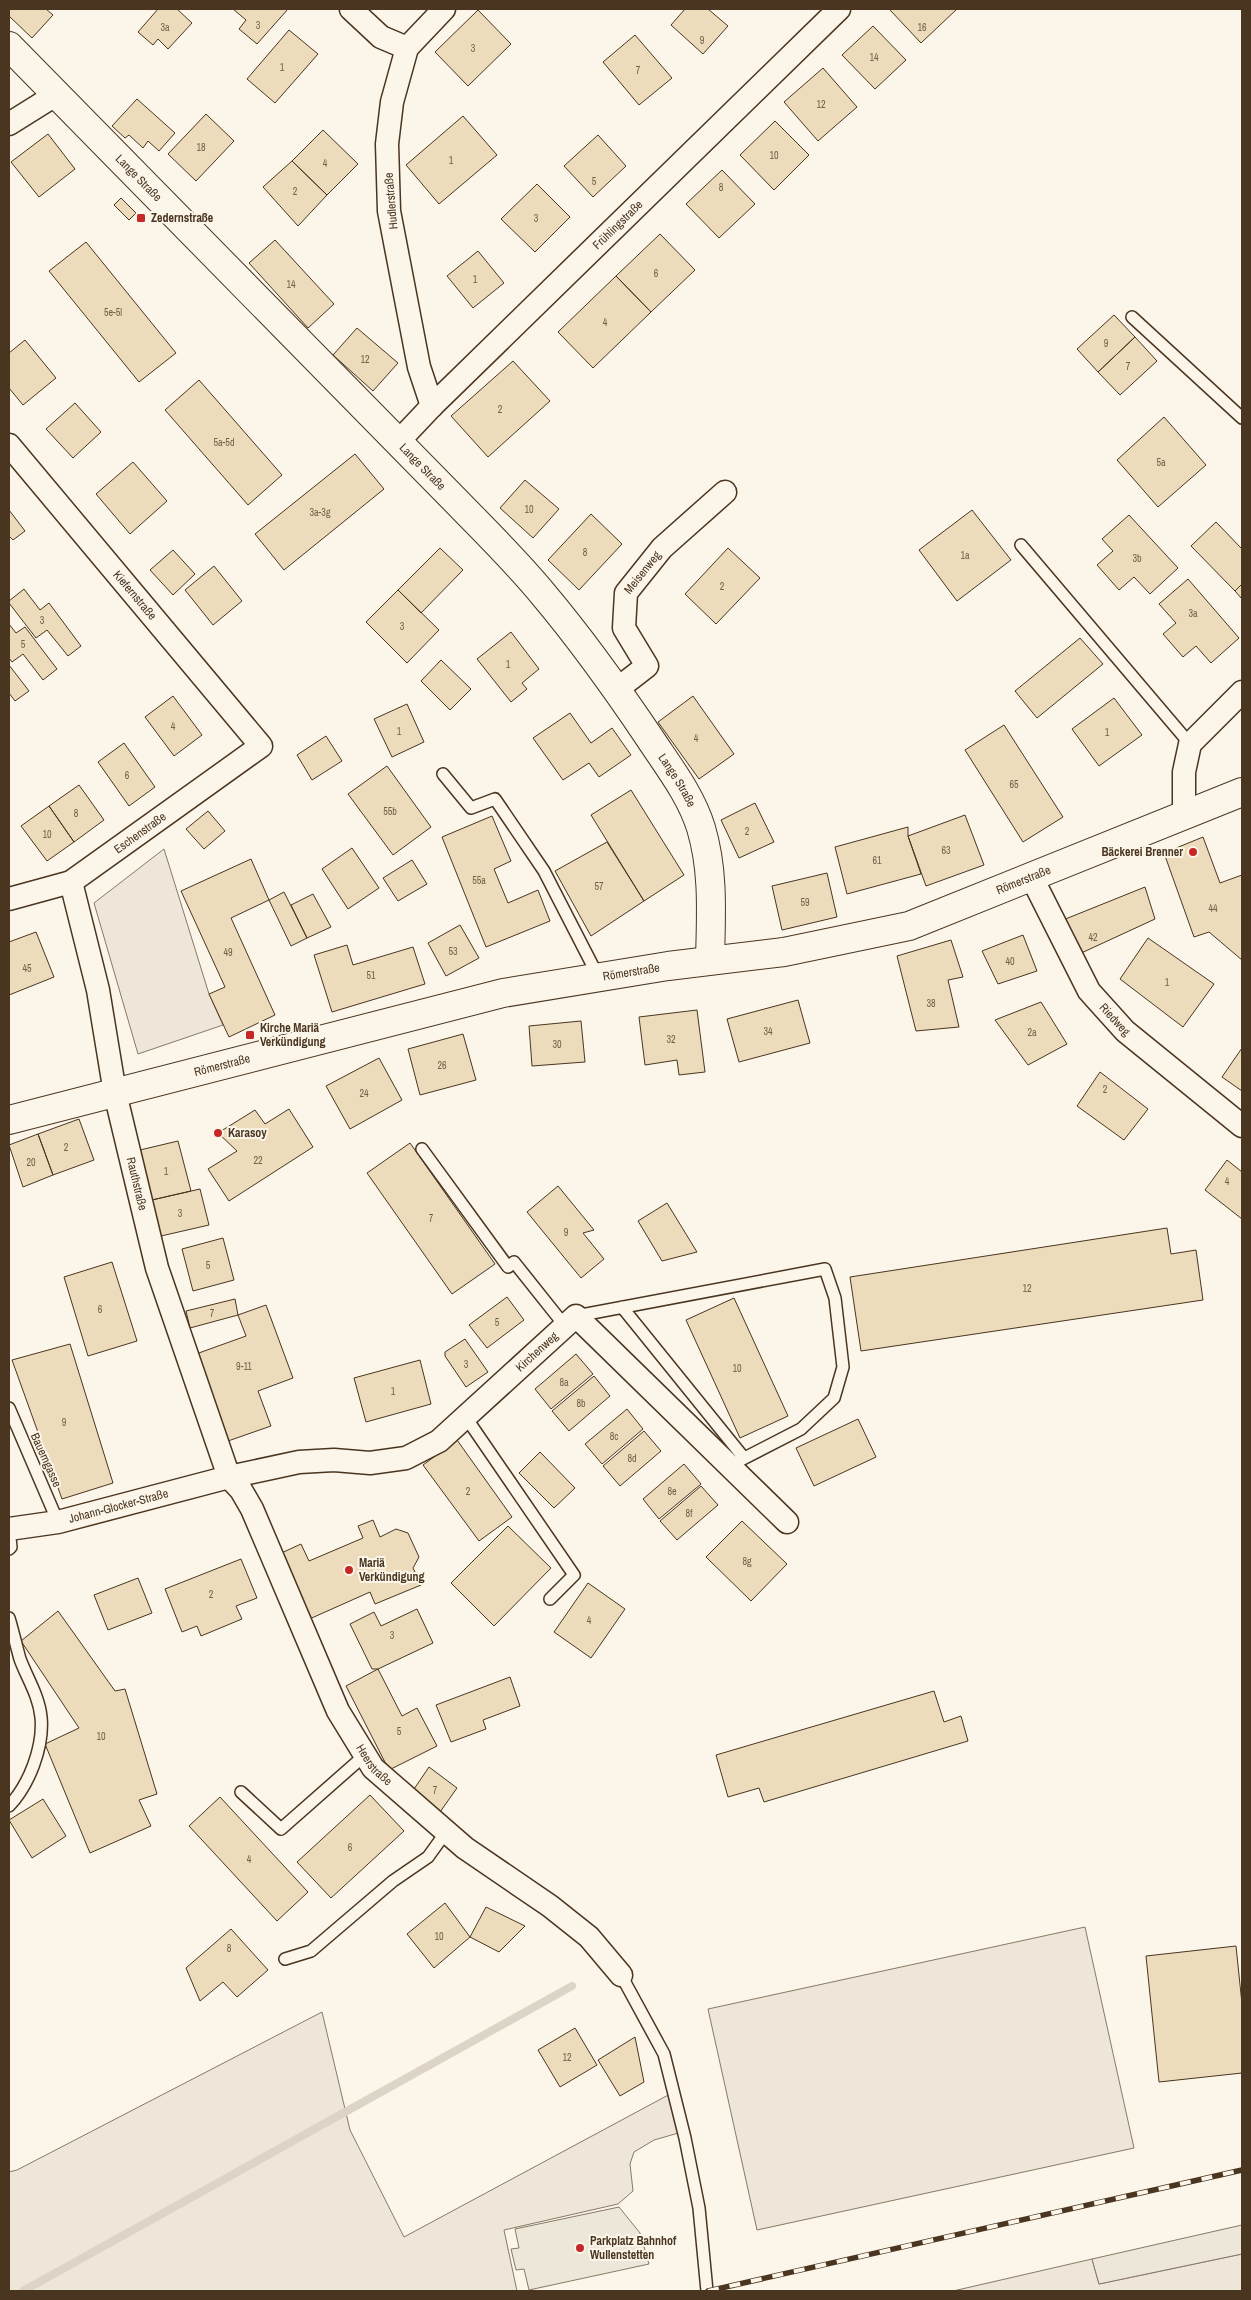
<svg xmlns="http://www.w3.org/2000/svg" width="1251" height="2300" viewBox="0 0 1251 2300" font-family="'Archivo Narrow',sans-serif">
<rect width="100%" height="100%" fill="#fbf6e9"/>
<!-- green -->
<path fill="#ede6d9" stroke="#887966" d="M 164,849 L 209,994 L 223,1025 L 138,1054 L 94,903 Z
M 1085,1927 L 1134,2148 L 757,2230 L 708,2009 Z
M 322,2012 L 350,2130 L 404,2237 L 672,2093 L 682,2132 L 654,2140 L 634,2152 L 630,2164 L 633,2191 L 618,2204 L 504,2230 L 517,2291 L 9,2291 L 9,2172 L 17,2170 Z
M 1242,2254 L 1242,2291 L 953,2291 L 1092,2259 L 1099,2284 Z"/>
<!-- parking -->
<path fill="#ede7d9" stroke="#887966" d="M 619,2207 L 640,2233 L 649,2264 L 529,2290 L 524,2269 L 516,2270 L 511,2249 L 519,2248 L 515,2229 Z
M 1242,2225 L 1242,2254 L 1099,2284 L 1092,2259 Z"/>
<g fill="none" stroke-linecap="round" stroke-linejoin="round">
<!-- stream -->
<path stroke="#dcd4c6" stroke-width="8" d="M 23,2291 L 572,1986"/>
</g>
<!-- building -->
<path fill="#ecdcbc" stroke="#4a3520" d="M 9,9 L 46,9 L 53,15 L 32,38 L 9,16 Z
M 158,9 L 177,9 L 192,23 L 168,49 L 158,39 L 153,45 L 138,32 Z
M 233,9 L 288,9 L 257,44 L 239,29 L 246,20 Z
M 685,9 L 708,9 L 728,26 L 703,54 L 671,25 Z
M 891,9 L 957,9 L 921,43 L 890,10 Z
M 478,10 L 511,44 L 468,86 L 435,52 Z
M 873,26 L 906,60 L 875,89 L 842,55 Z
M 289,30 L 318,54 L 275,103 L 247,79 Z
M 635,35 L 672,78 L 639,105 L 603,62 Z
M 823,68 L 857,107 L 818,141 L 784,102 Z
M 137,99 L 175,133 L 159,151 L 148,141 L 143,148 L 129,135 L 125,138 L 112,126 Z
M 206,114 L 234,141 L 196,181 L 168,154 Z
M 463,116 L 497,155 L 439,204 L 406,165 Z
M 775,121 L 809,155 L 774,190 L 740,155 Z
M 323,130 L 358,164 L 327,195 L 292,161 Z
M 48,134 L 75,169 L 39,197 L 11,162 Z
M 598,135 L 626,166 L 593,197 L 564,166 Z
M 292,161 L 327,195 L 298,226 L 263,187 Z
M 722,170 L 755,204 L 719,238 L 686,204 Z
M 537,184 L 570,217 L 535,252 L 501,219 Z
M 121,198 L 136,213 L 129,220 L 114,205 Z
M 660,234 L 695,270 L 651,312 L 616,276 Z
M 275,240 L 334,304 L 308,328 L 249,263 Z
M 86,242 L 176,353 L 139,382 L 49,271 Z
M 478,251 L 504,283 L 473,308 L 447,276 Z
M 616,276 L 651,312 L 593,368 L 558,332 Z
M 1114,315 L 1135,337 L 1098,372 L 1077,349 Z
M 357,328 L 398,363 L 373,391 L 333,355 Z
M 1135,337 L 1157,361 L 1120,395 L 1098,372 Z
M 25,340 L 56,378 L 23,405 L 9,388 L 9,353 Z
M 513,361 L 550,401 L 488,457 L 451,416 Z
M 199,380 L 282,475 L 248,505 L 165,410 Z
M 75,403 L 101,432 L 73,458 L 46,429 Z
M 1164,417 L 1206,465 L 1158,507 L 1117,460 Z
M 355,454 L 384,489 L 284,570 L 255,534 Z
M 133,462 L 167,501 L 130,534 L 96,494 Z
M 525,480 L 559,509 L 533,538 L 500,508 Z
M 9,510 L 25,531 L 13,540 L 9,536 Z
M 972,510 L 1011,560 L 957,601 L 919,550 Z
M 591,514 L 622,544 L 579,590 L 548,560 Z
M 1129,515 L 1178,568 L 1150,594 L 1134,577 L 1119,590 L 1097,565 L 1113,551 L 1102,539 Z
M 1216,522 L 1242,549 L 1242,584 L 1235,591 L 1191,546 Z
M 440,548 L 463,570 L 421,613 L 398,590 Z
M 728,548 L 760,578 L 716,624 L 685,594 Z
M 173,550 L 195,574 L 173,595 L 150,570 Z
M 214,566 L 242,601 L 213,625 L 185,590 Z
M 1188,579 L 1239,638 L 1211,663 L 1196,646 L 1183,657 L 1163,634 L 1176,623 L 1159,604 Z
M 1242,584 L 1242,599 L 1235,591 Z
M 24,589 L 40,610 L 49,603 L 81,646 L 68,656 L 47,630 L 36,638 L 9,603 L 9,601 Z
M 398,590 L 439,630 L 407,663 L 366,622 Z
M 9,624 L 16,633 L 25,627 L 57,669 L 43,680 L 23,654 L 12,662 L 9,658 Z
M 511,632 L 539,669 L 522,683 L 527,689 L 511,702 L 477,659 Z
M 1080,638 L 1103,664 L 1037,718 L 1015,691 Z
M 441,660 L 471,689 L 450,710 L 421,681 Z
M 9,665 L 29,691 L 15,701 L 9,693 Z
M 173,696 L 202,735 L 174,756 L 145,717 Z
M 693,696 L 734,754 L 699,779 L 658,722 Z
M 1114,698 L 1142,735 L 1099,766 L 1072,729 Z
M 407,704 L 424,742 L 392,757 L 374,719 Z
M 570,713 L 591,743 L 612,728 L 631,755 L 599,777 L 589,763 L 563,780 L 533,738 Z
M 1004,725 L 1063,817 L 1023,842 L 965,750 Z
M 326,736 L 342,761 L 312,780 L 297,755 Z
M 124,743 L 155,787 L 129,806 L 98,762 Z
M 387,766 L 431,827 L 393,855 L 348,794 Z
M 79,785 L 104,820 L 74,842 L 49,806 Z
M 631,790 L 684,875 L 644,901 L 591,815 Z
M 755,803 L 774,842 L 739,858 L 721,820 Z
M 49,806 L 74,842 L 47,861 L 21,826 Z
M 208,811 L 225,831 L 204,849 L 186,829 Z
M 965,815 L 984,865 L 926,886 L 908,836 Z
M 492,816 L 511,861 L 494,869 L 508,903 L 538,890 L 550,921 L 486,947 L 442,837 Z
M 908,827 L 908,836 L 921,874 L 847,894 L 835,847 Z
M 1203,837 L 1220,883 L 1242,875 L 1242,960 L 1209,932 L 1194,937 L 1164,853 Z
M 607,842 L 644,901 L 591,936 L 555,871 Z
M 352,848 L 379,888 L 348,909 L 322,869 Z
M 251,859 L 269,900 L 231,918 L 275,1015 L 229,1037 L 209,994 L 225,987 L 181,891 Z
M 412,860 L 427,884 L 398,901 L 383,878 Z
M 827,873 L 837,917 L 782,930 L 772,886 Z
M 1145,887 L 1155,919 L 1077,955 L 1063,920 Z
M 284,892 L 307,938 L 291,946 L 269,900 Z
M 313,894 L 331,927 L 307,938 L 291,905 Z
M 460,925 L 479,958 L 446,976 L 428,943 Z
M 36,932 L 54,977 L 9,995 L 9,942 Z
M 1023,935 L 1037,971 L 998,984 L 982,951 Z
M 1148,938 L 1214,984 L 1183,1027 L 1120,979 Z
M 951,940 L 963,977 L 948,980 L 959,1027 L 916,1031 L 897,956 Z
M 347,945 L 353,965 L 413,947 L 425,984 L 332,1012 L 314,955 Z
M 798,1000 L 810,1043 L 739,1062 L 727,1019 Z
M 1041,1002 L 1067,1044 L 1028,1065 L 995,1020 Z
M 697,1010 L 705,1072 L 679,1075 L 677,1060 L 645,1065 L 639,1017 Z
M 581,1021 L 585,1062 L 532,1066 L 529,1026 Z
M 463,1034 L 476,1080 L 420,1095 L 408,1049 Z
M 1242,1048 L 1242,1091 L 1222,1077 Z
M 379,1058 L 402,1100 L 350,1129 L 326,1086 Z
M 1100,1072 L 1148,1109 L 1124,1140 L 1077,1106 Z
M 289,1109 L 313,1147 L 229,1201 L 208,1169 L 237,1151 L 218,1133 L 255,1110 L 265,1124 Z
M 79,1119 L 94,1160 L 53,1175 L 38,1134 Z
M 38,1134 L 53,1175 L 23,1187 L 9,1145 Z
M 178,1141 L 191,1191 L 152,1200 L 140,1150 Z
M 410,1143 L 495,1264 L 452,1294 L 367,1173 Z
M 1227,1160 L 1242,1172 L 1242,1219 L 1205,1190 Z
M 558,1186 L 594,1230 L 583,1233 L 604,1259 L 581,1278 L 527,1212 Z
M 200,1189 L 209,1225 L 161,1236 L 152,1200 Z
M 667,1203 L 697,1252 L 662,1261 L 638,1221 Z
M 1167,1228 L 1171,1254 L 1196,1250 L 1203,1300 L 861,1351 L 850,1277 Z
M 223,1238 L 234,1280 L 193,1291 L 182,1249 Z
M 112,1262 L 137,1341 L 88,1356 L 64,1277 Z
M 507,1297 L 524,1320 L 487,1348 L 469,1325 Z
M 734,1298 L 788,1416 L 740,1438 L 686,1320 Z
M 235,1299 L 238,1315 L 190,1328 L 186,1311 Z
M 266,1305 L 293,1378 L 258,1391 L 271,1426 L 228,1441 L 196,1354 L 246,1336 L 238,1315 Z
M 465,1339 L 488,1372 L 466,1387 L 445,1356 L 445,1352 Z
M 70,1344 L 113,1483 L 62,1499 L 12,1360 Z
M 576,1354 L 593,1374 L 551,1409 L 535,1389 Z
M 420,1360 L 431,1404 L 366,1422 L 354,1378 Z
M 594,1376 L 610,1396 L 569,1431 L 552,1411 Z
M 627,1409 L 643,1429 L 602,1464 L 585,1444 Z
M 858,1419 L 876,1457 L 814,1486 L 796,1448 Z
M 644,1431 L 661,1451 L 620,1486 L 603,1466 Z
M 457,1440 L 512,1517 L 479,1541 L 423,1465 Z
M 540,1452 L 575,1488 L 554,1508 L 519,1473 Z
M 684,1464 L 701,1484 L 659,1519 L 643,1499 Z
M 701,1486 L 718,1505 L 677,1540 L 660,1521 Z
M 373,1520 L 380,1537 L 396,1529 L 408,1533 L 419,1557 L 413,1568 L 421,1585 L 375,1604 L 370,1592 L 305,1621 L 277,1555 L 301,1544 L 309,1561 L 363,1538 L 358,1526 Z
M 742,1521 L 787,1564 L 751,1601 L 706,1557 Z
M 508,1526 L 551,1568 L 494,1626 L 451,1583 Z
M 241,1559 L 257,1598 L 236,1606 L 242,1619 L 201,1636 L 197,1626 L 182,1632 L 165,1589 Z
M 138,1578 L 152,1613 L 108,1630 L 94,1595 Z
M 588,1583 L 625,1609 L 591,1658 L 554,1632 Z
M 417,1609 L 433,1643 L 378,1669 L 372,1669 L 350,1624 L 374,1612 L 381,1626 Z
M 58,1611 L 115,1691 L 125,1689 L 157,1794 L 139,1800 L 151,1826 L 90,1853 L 45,1744 L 79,1728 L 21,1641 Z
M 378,1669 L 402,1716 L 417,1708 L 437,1746 L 389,1770 L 346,1686 Z
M 510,1677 L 520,1706 L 483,1720 L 486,1729 L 451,1742 L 436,1705 Z
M 934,1691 L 944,1722 L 961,1716 L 968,1741 L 764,1802 L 759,1788 L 728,1797 L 716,1755 Z
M 429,1767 L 457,1788 L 440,1812 L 412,1792 Z
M 370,1795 L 404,1831 L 331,1898 L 297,1862 Z
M 220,1797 L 308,1892 L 277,1921 L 189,1826 Z
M 43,1799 L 66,1836 L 32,1858 L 9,1820 Z
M 445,1903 L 470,1937 L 434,1968 L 407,1934 Z
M 486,1907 L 525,1926 L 499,1952 L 470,1937 Z
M 231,1929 L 268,1970 L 237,1997 L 223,1982 L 200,2001 L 186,1968 Z
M 1236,1946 L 1242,2004 L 1242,2073 L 1159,2082 L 1146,1956 Z
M 575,2028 L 597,2065 L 560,2087 L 538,2050 Z
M 635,2037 L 644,2082 L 620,2096 L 598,2060 Z"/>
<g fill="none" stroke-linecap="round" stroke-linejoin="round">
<!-- service casing -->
<g stroke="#4a3520" stroke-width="14">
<path id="service" d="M 1132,317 L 1242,418
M 1021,545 L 1190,744
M 443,774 L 471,808 L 495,799 L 544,871 L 598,976
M 422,1149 L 508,1267 L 514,1262 L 565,1326
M 622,1307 L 744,1458
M 576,1316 L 825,1269 L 835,1298 L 843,1367 L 834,1398 L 801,1429 L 729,1466
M 9,1408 L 58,1522
M 465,1416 L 574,1575 L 550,1599
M 9,1530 L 11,1547 L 9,1549
M 9,1618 C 13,1631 16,1645 20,1659 C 27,1678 39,1696 41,1717 C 44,1747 29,1785 9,1806
M 241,1792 L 281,1829 L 365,1755
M 285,1959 L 311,1951 L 393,1881 L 428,1857 L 446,1832
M 621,1975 L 664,2054 L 685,2138 L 699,2208 L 707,2291"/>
</g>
<!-- minor casing -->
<g stroke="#4a3520" stroke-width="25">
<g id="minor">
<path d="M 351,9 L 381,37 L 407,48"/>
<path d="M 9,124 L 57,94"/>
<path d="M 432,406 L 419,367 L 389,211 L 387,144 L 392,102 L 407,48 L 444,9"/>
<path id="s1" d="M 398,442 L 432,406 L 839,9"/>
<path id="s2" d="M 9,445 L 261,746 L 71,882 L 9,899"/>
<path id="s3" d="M 616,690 L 647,666 L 624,628 L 626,593 L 662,548 L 725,492"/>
<path d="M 1184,814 L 1184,772 L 1190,744 L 1242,692"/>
<path id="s4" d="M 1032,878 L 1089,991 L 1125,1031 L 1242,1126"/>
<path id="s5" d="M 71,882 L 98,990 L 115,1093 L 157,1268 L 229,1477 L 241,1490 L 252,1509 L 338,1711 L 373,1768 L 465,1848 L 550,1906 L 589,1937 L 621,1975"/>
<path id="s6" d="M 9,1529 L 58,1522 L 229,1477 L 299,1462 L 334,1460 L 370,1463 L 406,1458 L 439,1441 L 576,1316 L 787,1522"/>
</g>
</g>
<!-- tertiary casing -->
<g stroke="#4a3520" stroke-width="30">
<g id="tertiary">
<path id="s7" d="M 9,46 L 455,500 C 485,531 516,561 543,594 C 581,639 616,688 649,737 C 668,766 691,795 701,828 C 714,871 711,916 710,960"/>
</g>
</g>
<!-- secondary casing -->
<g stroke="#4a3520" stroke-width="30">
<g id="secondary">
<path id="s8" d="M 9,1120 L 503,993 L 668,966 L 784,952 L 909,926 L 1242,792"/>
</g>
</g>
<!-- service -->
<use href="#service" stroke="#fbf6e9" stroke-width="11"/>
<!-- minor -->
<use href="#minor" stroke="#fbf6e9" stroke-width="22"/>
<!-- tertiary -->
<use href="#tertiary" stroke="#fbf6e9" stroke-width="28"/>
<!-- secondary -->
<use href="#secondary" stroke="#fbf6e9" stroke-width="28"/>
<!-- rail casing -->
<g stroke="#4a3520" stroke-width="5.5">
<path id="rail" d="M 708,2291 L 1242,2170"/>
</g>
<!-- rail -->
<use href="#rail" stroke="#fbf6e9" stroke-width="4" stroke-dasharray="11" stroke-linecap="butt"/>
</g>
<!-- markers -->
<g fill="#c62828" stroke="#fbf6e9" stroke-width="2">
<rect x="136" y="213" width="10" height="10" rx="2.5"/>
<circle cx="1193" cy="852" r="5"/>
<rect x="245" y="1030" width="10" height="10" rx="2.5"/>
<circle cx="218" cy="1133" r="5"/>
<circle cx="349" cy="1570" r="5"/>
<circle cx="580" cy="2248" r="5"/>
</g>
<g text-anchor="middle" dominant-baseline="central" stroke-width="4" stroke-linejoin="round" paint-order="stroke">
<!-- number labels -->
<g font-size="10" fill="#725f47">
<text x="258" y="25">3</text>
<text x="165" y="27">3a</text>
<text x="922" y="27">16</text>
<text x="702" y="40">9</text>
<text x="473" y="48">3</text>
<text x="874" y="57">14</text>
<text x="282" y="67">1</text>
<text x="638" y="70">7</text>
<text x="821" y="104">12</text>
<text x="201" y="147">18</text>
<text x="774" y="155">10</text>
<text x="451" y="160">1</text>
<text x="325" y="163">4</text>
<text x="594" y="181">5</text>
<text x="721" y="187">8</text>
<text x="295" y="191">2</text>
<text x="536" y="218">3</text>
<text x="656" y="273">6</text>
<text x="475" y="279">1</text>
<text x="291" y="284">14</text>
<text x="113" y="312">5e-5l</text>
<text x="605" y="322">4</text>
<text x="1106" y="343">9</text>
<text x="365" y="359">12</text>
<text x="1128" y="366">7</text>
<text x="500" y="409">2</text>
<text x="224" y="442">5a-5d</text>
<text x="1161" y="462">5a</text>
<text x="529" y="509">10</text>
<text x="320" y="512">3a-3g</text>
<text x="585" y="552">8</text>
<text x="965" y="555">1a</text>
<text x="1137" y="558">3b</text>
<text x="722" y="586">2</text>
<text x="1193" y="613">3a</text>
<text x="42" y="620">3</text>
<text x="402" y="626">3</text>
<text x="23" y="644">5</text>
<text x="508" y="664">1</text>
<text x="173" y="726">4</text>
<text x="399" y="731">1</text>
<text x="1107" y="732">1</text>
<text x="696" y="738">4</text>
<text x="127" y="775">6</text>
<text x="1014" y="784">65</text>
<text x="390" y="811">55b</text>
<text x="76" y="813">8</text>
<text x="747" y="831">2</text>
<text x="47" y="834">10</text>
<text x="946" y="850">63</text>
<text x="877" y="860">61</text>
<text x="479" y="880">55a</text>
<text x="599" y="886">57</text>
<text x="805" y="902">59</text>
<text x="1213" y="908">44</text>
<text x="1093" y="937">42</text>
<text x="453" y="951">53</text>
<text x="228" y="952">49</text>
<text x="1010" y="961">40</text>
<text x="27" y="968">45</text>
<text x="371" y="975">51</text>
<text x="1167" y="982">1</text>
<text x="931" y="1003">38</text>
<text x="768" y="1031">34</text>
<text x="1032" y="1032">2a</text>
<text x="671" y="1039">32</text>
<text x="557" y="1044">30</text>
<text x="442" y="1065">26</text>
<text x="1105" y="1089">2</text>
<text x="364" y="1093">24</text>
<text x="66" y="1147">2</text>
<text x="258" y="1160">22</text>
<text x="31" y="1162">20</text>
<text x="166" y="1171">1</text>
<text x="1227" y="1181">4</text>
<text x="180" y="1213">3</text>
<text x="431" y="1218">7</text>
<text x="566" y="1232">9</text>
<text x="208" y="1265">5</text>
<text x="1027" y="1288">12</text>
<text x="100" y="1309">6</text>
<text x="212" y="1313">7</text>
<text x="497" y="1322">5</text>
<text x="466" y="1364">3</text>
<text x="244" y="1366">9-11</text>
<text x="737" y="1368">10</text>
<text x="564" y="1382">8a</text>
<text x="393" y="1391">1</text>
<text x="581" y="1403">8b</text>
<text x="64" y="1422">9</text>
<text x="614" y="1436">8c</text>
<text x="632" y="1458">8d</text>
<text x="468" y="1491">2</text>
<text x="672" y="1491">8e</text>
<text x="689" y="1513">8f</text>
<text x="747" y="1561">8g</text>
<text x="211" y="1594">2</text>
<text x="589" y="1620">4</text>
<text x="392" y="1635">3</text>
<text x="399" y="1731">5</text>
<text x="101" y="1736">10</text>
<text x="435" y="1790">7</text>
<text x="350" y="1847">6</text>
<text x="249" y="1859">4</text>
<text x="439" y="1936">10</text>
<text x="229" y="1948">8</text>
<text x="567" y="2057">12</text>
</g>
<!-- street labels -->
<g font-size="12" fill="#4a3520" stroke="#fbf6e9">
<text stroke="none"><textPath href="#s7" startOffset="185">Lange Straße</textPath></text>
<text transform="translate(391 201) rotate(-95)">Hudlerstraße</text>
<text stroke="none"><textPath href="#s1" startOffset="309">Frühlingstraße</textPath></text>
<text stroke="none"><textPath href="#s7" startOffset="590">Lange Straße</textPath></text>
<text stroke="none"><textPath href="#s3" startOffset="145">Meisenweg</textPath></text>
<text stroke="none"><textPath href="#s2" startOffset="196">Kiefernstraße</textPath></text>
<text stroke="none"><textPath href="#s7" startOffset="995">Lange Straße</textPath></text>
<text transform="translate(140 833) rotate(-36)">Eschenstraße</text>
<text stroke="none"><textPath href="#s8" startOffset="1045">Römerstraße</textPath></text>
<text stroke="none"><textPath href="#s8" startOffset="640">Römerstraße</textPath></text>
<text stroke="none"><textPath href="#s4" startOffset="165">Riedweg</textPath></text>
<text stroke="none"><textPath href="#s8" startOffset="220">Römerstraße</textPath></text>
<text stroke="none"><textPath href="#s5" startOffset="309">Rauthstraße</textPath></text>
<text stroke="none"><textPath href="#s6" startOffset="575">Kirchenweg</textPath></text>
<text transform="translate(46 1460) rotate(66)">Bauerngasse</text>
<text stroke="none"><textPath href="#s6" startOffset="112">Johann-Glocker-Straße</textPath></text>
<text stroke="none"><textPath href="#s5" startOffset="941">Heerstraße</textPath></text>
</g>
<!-- poi labels -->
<g font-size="12" font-weight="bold" fill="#4a3520" stroke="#fbf6e9" text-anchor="start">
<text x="151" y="218">Zedernstraße</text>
<text x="1183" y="852" text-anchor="end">Bäckerei Brenner</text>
<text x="260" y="1028">Kirche Mariä<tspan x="260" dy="14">Verkündigung</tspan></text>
<text x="228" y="1133">Karasoy</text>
<text x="359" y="1563">Mariä<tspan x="359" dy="14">Verkündigung</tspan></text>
<text x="590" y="2241">Parkplatz Bahnhof<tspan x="590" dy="14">Wullenstetten</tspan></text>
</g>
</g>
<!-- border -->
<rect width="1251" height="2300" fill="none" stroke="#4a3520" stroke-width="20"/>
</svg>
